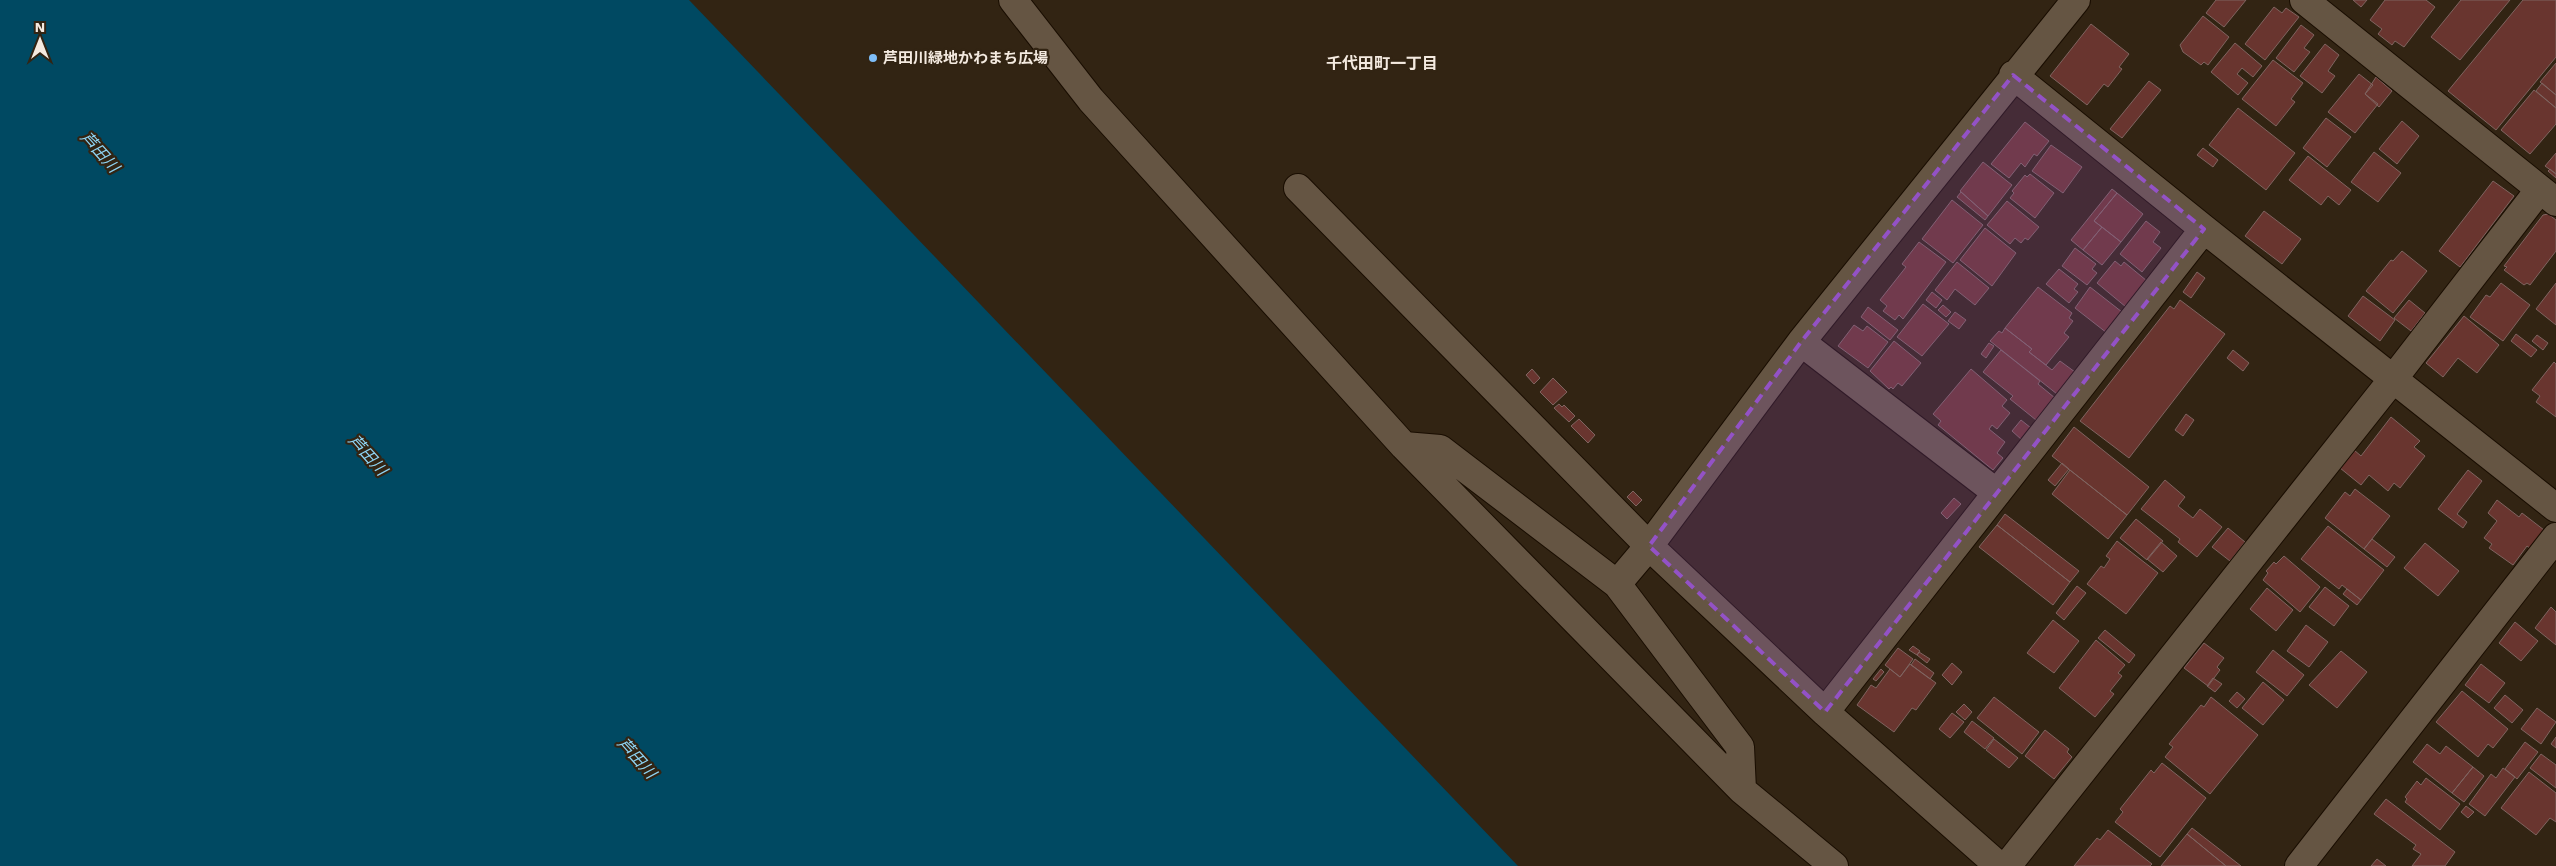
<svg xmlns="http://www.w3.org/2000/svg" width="2556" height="866" viewBox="0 0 2556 866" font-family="'Work Sans','Noto Sans JP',sans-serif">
<rect width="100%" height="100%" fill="#322413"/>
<!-- water -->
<path fill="#004962" d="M 0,0 L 689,0 L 1518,866 L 0,866 Z"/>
<!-- building -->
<path fill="#69352f" stroke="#7f6460" d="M 2216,0 L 2246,0 L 2224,27 L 2206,13 Z
M 2353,0 L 2367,0 L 2361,7 Z
M 2385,0 L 2426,0 L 2435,7 L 2404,47 L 2395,41 L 2392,45 L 2378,34 L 2382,29 L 2370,20 Z
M 2461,0 L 2510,0 L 2460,60 L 2431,37 Z
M 2523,0 L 2556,0 L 2556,57 L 2496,130 L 2448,91 Z
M 2274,7 L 2282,13 L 2286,8 L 2299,17 L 2265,60 L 2245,44 Z
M 2203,16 L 2229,37 L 2208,65 L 2204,62 L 2201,65 L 2183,52 L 2180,45 Z
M 2091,24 L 2129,54 L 2119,67 L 2122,69 L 2108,87 L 2104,84 L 2087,105 L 2050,76 Z
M 2301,25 L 2314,35 L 2304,48 L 2310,52 L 2294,72 L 2276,58 Z
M 2235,43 L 2262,66 L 2253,77 L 2242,68 L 2237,74 L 2248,83 L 2238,95 L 2211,72 Z
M 2325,44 L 2339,55 L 2328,71 L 2335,76 L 2322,93 L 2300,76 Z
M 2273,60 L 2303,83 L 2291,99 L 2295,102 L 2276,126 L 2242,99 Z
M 2556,63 L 2556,95 L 2540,82 Z
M 2359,74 L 2373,85 L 2365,94 L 2378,104 L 2355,133 L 2328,112 Z
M 2376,77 L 2392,91 L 2379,107 L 2365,94 Z
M 2149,81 L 2161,90 L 2122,138 L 2110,129 Z
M 2542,83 L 2556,95 L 2556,108 L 2536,91 Z
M 2534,90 L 2556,108 L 2556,124 L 2530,154 L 2501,130 Z
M 2238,108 L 2295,153 L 2266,190 L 2209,145 Z
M 2326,118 L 2351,137 L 2327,167 L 2303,148 Z
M 2402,121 L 2419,136 L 2397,164 L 2379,149 Z
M 2025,122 L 2049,141 L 2037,156 L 2034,154 L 2025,167 L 2021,163 L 2009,178 L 1991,164 Z
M 2051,145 L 2082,167 L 2063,193 L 2032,171 Z
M 2203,148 L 2218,160 L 2213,167 L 2197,155 Z
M 2374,152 L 2401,173 L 2378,202 L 2351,182 Z
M 2556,153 L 2556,174 L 2545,166 Z
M 2308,156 L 2351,190 L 2339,205 L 2328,196 L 2321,205 L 2289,180 Z
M 1983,162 L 2012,185 L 1988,216 L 1960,191 Z
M 2550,169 L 2556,174 L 2556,178 L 2548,171 Z
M 2030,174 L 2054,193 L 2035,218 L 2010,198 L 2014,193 L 2012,191 L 2025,175 L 2027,177 Z
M 2493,181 L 2514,196 L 2460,267 L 2439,251 Z
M 2112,189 L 2117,193 L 2094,221 L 2102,227 L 2083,250 L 2071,240 Z
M 1961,192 L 1988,216 L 1985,220 L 1957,197 Z
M 2117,193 L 2143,214 L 2121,242 L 2094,221 Z
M 1952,200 L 1983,225 L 1953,263 L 1922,239 Z
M 2007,201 L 2039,227 L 2028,240 L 2025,238 L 2021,243 L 2015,238 L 2010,244 L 1987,225 Z
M 2264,211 L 2301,239 L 2282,264 L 2245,236 Z
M 2548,214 L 2556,220 L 2556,251 L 2530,285 L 2527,283 L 2524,285 L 2504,270 L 2507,267 L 2504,266 L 2543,215 Z
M 2146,221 L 2160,232 L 2153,242 L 2161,248 L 2142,272 L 2120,254 Z
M 2102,227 L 2121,242 L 2102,265 L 2083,250 Z
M 1985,228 L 2016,253 L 1992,286 L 1960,260 Z
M 1919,242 L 1946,262 L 1903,319 L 1899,315 L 1895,320 L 1883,311 L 1887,306 L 1880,300 L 1906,267 L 1902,264 Z
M 2075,248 L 2096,264 L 2092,269 L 2097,273 L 2087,285 L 2062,266 Z
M 2402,251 L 2427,271 L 2393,313 L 2366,291 L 2391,260 L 2393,261 Z
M 2115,261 L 2121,266 L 2124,262 L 2147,281 L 2126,307 L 2097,283 Z
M 1957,262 L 1989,288 L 1975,305 L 1955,289 L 1947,300 L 1935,290 Z
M 2059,269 L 2078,284 L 2074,289 L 2078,292 L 2069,303 L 2046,284 Z
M 2197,272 L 2205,278 L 2191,298 L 2183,292 Z
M 2501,283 L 2530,305 L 2503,341 L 2470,317 L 2486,295 L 2490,297 Z
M 2556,283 L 2556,325 L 2536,309 Z
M 2038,287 L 2072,313 L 2069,318 L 2073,321 L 2064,333 L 2069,337 L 2046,365 L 2029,352 L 2032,349 L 2005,328 Z
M 2090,287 L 2122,312 L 2107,333 L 2075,308 Z
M 1932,292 L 1942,300 L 1936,308 L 1926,300 Z
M 2363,296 L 2395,320 L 2380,341 L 2348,316 Z
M 2180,300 L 2225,334 L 2129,458 L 2080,421 L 2170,306 L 2174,309 Z
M 2409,300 L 2425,313 L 2411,331 L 2394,318 Z
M 1923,304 L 1949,324 L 1922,356 L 1897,337 Z
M 1943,305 L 1951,312 L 1946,317 L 1938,310 Z
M 1868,307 L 1898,330 L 1890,340 L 1861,317 Z
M 1955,312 L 1966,320 L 1959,329 L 1948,321 Z
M 2464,316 L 2499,345 L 2477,373 L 2458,358 L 2443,377 L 2426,363 Z
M 1854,325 L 1863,331 L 1867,326 L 1888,342 L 1868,368 L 1838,346 Z
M 2005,328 L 2032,349 L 2029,352 L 2052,370 L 2060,361 L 2075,372 L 2057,394 L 1990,341 L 1999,331 L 2002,333 Z
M 2516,334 L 2537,350 L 2531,357 L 2511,341 Z
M 2537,335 L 2548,343 L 2543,350 L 2532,341 Z
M 1894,341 L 1921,363 L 1902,386 L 1898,383 L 1893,389 L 1891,387 L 1889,389 L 1870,371 Z
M 1989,343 L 1994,346 L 1986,358 L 1981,354 Z
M 2001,350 L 2040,381 L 2038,384 L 2055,398 L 2036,420 L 2010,399 L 2013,396 L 1983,372 Z
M 2233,350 L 2249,363 L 2243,371 L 2227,358 Z
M 2554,362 L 2556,364 L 2556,417 L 2536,402 L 2540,396 L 2532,390 Z
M 1532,369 L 1540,378 L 1534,384 L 1526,375 Z
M 1971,369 L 2007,400 L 2002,406 L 2010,413 L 1997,429 L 1992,425 L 1989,429 L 2005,442 L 1997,453 L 2003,458 L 1993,470 L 1938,425 L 1941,421 L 1933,414 Z
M 1553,378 L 1567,392 L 1553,405 L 1540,392 Z
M 1559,404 L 1562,407 L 1564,405 L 1575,416 L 1569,422 L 1554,408 Z
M 2186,414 L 2194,420 L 2183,436 L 2175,430 Z
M 2391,417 L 2420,441 L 2414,447 L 2425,456 L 2400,488 L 2394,483 L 2388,491 L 2369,475 L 2361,485 L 2340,468 L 2354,450 L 2361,456 Z
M 1579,419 L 1595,435 L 1588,443 L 1571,426 Z
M 2021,420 L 2031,428 L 2022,440 L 2012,431 Z
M 2074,427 L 2149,487 L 2127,515 L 2052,456 Z
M 2062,463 L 2069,469 L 2055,486 L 2048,480 Z
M 2070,470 L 2127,515 L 2108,539 L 2052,494 Z
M 2468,470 L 2482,481 L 2457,514 L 2467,522 L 2463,528 L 2438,509 Z
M 2165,480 L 2185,497 L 2178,506 L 2193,518 L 2200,509 L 2222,527 L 2197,557 L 2178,542 L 2180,539 L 2141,509 Z
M 2355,489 L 2390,516 L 2364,549 L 2325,518 L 2345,492 L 2350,496 Z
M 1633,491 L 1642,500 L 1636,506 L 1627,497 Z
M 1954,498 L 1961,504 L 1947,519 L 1941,513 Z
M 2497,500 L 2519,517 L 2522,513 L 2544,530 L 2531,549 L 2527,546 L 2513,565 L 2489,548 L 2492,544 L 2484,538 L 2497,521 L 2488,513 Z
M 2005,514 L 2079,571 L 2070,582 L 1997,525 Z
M 2136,519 L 2163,541 L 2147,560 L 2120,538 Z
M 1997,525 L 2070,582 L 2053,605 L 1979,547 Z
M 2328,526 L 2384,570 L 2361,600 L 2342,585 L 2339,589 L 2301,559 Z
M 2228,528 L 2245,542 L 2230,561 L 2212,547 Z
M 2372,539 L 2395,557 L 2387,567 L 2364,549 Z
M 2117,541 L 2158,573 L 2126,614 L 2087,584 L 2101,566 L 2104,568 L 2110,559 L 2106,556 Z
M 2161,542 L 2177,556 L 2163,572 L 2147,559 Z
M 2425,543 L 2459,571 L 2438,596 L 2404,568 Z
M 2284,556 L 2320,587 L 2300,612 L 2263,580 L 2268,573 L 2266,571 L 2274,562 L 2276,564 Z
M 2077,586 L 2086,593 L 2064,620 L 2056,613 Z
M 2325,587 L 2349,606 L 2334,626 L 2309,607 Z
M 2267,588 L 2293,610 L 2276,631 L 2250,609 Z
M 2347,589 L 2361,600 L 2357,605 L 2343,594 Z
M 2551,607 L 2556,612 L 2556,645 L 2535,628 Z
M 2053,620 L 2079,641 L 2054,673 L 2027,653 Z
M 2515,622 L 2538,641 L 2521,661 L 2499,643 Z
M 2306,625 L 2328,642 L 2309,667 L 2287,651 Z
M 2105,630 L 2135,655 L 2129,663 L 2098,638 Z
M 2096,640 L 2125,665 L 2118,673 L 2122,676 L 2110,691 L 2114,694 L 2095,717 L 2059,688 Z
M 2204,643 L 2224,658 L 2217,667 L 2220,670 L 2208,686 L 2184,668 Z
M 1913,646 L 1920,651 L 1917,655 L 1909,650 Z
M 1898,648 L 1913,659 L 1900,677 L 1885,665 Z
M 2273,650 L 2304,675 L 2287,696 L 2256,672 Z
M 2341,651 L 2367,672 L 2337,708 L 2309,685 Z
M 1919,652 L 1930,659 L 1927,663 L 1917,655 Z
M 1915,659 L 1934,673 L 1930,679 L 1911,665 Z
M 1952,663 L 1962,672 L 1952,685 L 1942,675 Z
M 1910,664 L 1936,683 L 1916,710 L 1912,708 L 1894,732 L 1857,705 L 1871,685 L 1876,688 L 1890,669 L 1900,677 Z
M 2481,664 L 2505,683 L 2489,703 L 2465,685 Z
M 1881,669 L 1884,672 L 1876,681 L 1873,679 Z
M 2213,678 L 2222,684 L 2215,692 L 2207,686 Z
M 2263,682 L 2284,700 L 2263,725 L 2242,708 Z
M 2462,691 L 2508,729 L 2493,748 L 2488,744 L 2478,757 L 2436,722 Z
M 2237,692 L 2245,699 L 2237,708 L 2229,701 Z
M 2505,695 L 2523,710 L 2512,723 L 2494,708 Z
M 1994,697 L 2039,732 L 2022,754 L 1977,718 Z
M 2211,697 L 2258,735 L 2210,794 L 2165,757 L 2173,747 L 2169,744 L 2201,705 L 2204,707 Z
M 1964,704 L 1972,712 L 1965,720 L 1956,712 Z
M 2537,708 L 2556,722 L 2541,744 L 2521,729 Z
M 1952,713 L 1964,722 L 1950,738 L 1939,729 Z
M 1972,721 L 1994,738 L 1985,749 L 1964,732 Z
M 2045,730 L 2069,749 L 2067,752 L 2072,757 L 2054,779 L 2025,756 Z
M 2556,737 L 2556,748 L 2551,744 Z
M 1994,739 L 2018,758 L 2009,768 L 1986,750 Z
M 2525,742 L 2538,752 L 2517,779 L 2505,769 Z
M 2427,744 L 2440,754 L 2446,746 L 2473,767 L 2452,793 L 2413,762 Z
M 2541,754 L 2556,765 L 2556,788 L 2530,768 Z
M 2162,763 L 2206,798 L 2160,857 L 2115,822 L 2123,812 L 2120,809 L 2151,770 L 2154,773 Z
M 2473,767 L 2484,776 L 2464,802 L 2452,793 Z
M 2503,768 L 2515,777 L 2485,816 L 2469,804 L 2491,774 L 2496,778 Z
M 2529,772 L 2556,793 L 2556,822 L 2550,818 L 2536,835 L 2501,808 Z
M 2426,778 L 2460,804 L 2440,830 L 2405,802 L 2407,799 L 2405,797 L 2417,781 L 2421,785 Z
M 2386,799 L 2455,852 L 2445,866 L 2412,866 L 2421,854 L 2413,849 L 2416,845 L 2374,814 Z
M 2466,806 L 2474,812 L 2468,818 L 2461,812 Z
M 2192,828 L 2241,866 L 2226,866 L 2187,834 Z
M 2108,830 L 2152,864 L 2150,866 L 2074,866 L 2097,838 L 2100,840 Z
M 2187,834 L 2226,866 L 2161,866 Z
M 2377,859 L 2386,866 L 2371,866 Z"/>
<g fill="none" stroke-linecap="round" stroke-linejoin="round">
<!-- minor casing -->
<g stroke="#190d01" stroke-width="30">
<path id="minor" d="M 1013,0 L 1091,100 L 1404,446 L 1742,790 L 1834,866
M 2304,0 L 2556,202
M 2013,75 L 2204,229 L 2556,508
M 1298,188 L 1649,546 L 1825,712 L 1999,866
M 1801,342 L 1997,493
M 1404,446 L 1440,449 L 1617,584
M 1825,712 L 2204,229
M 1742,790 L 1740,747 L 1617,584 L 1649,546 L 1801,342 L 2076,0
M 2007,866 L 2393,379 L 2540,189
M 2299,866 L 2556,537"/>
</g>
<!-- minor -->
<use href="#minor" stroke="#655543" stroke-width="28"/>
</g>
<!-- marked area -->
<path fill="#9352c6" fill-opacity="0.2" stroke="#9352c6" stroke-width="4" stroke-dasharray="10 6" stroke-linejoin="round" d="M 2013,75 L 2204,229 L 1825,712 L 1649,546 L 1801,342 Z"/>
<!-- markers -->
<circle fill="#7ebef9" stroke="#322413" stroke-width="2" cx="873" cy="58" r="5"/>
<g text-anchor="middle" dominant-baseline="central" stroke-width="4.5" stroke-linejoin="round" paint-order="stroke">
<!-- poi labels -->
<g font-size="15" font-weight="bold" fill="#f4eae0" stroke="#322413" text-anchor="start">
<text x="883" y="58">芦田川緑地かわまち広場</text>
</g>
<!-- neighbourhood labels -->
<g font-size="16" font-weight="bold" fill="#f4eae0" stroke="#322413">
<text x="1382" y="63">千代田町一丁目</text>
</g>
<!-- water labels -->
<g font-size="16" font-style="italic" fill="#8ed5f5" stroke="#322413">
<text transform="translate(100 152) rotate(48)">芦田川</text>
<text transform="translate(368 455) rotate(48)">芦田川</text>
<text transform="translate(637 758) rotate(48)">芦田川</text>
</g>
</g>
<!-- north arrow -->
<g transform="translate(40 40)" stroke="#322413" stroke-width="4" paint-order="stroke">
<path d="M0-4L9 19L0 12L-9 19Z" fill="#f4eae0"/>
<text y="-8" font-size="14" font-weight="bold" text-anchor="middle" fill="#f4eae0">N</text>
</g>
</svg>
